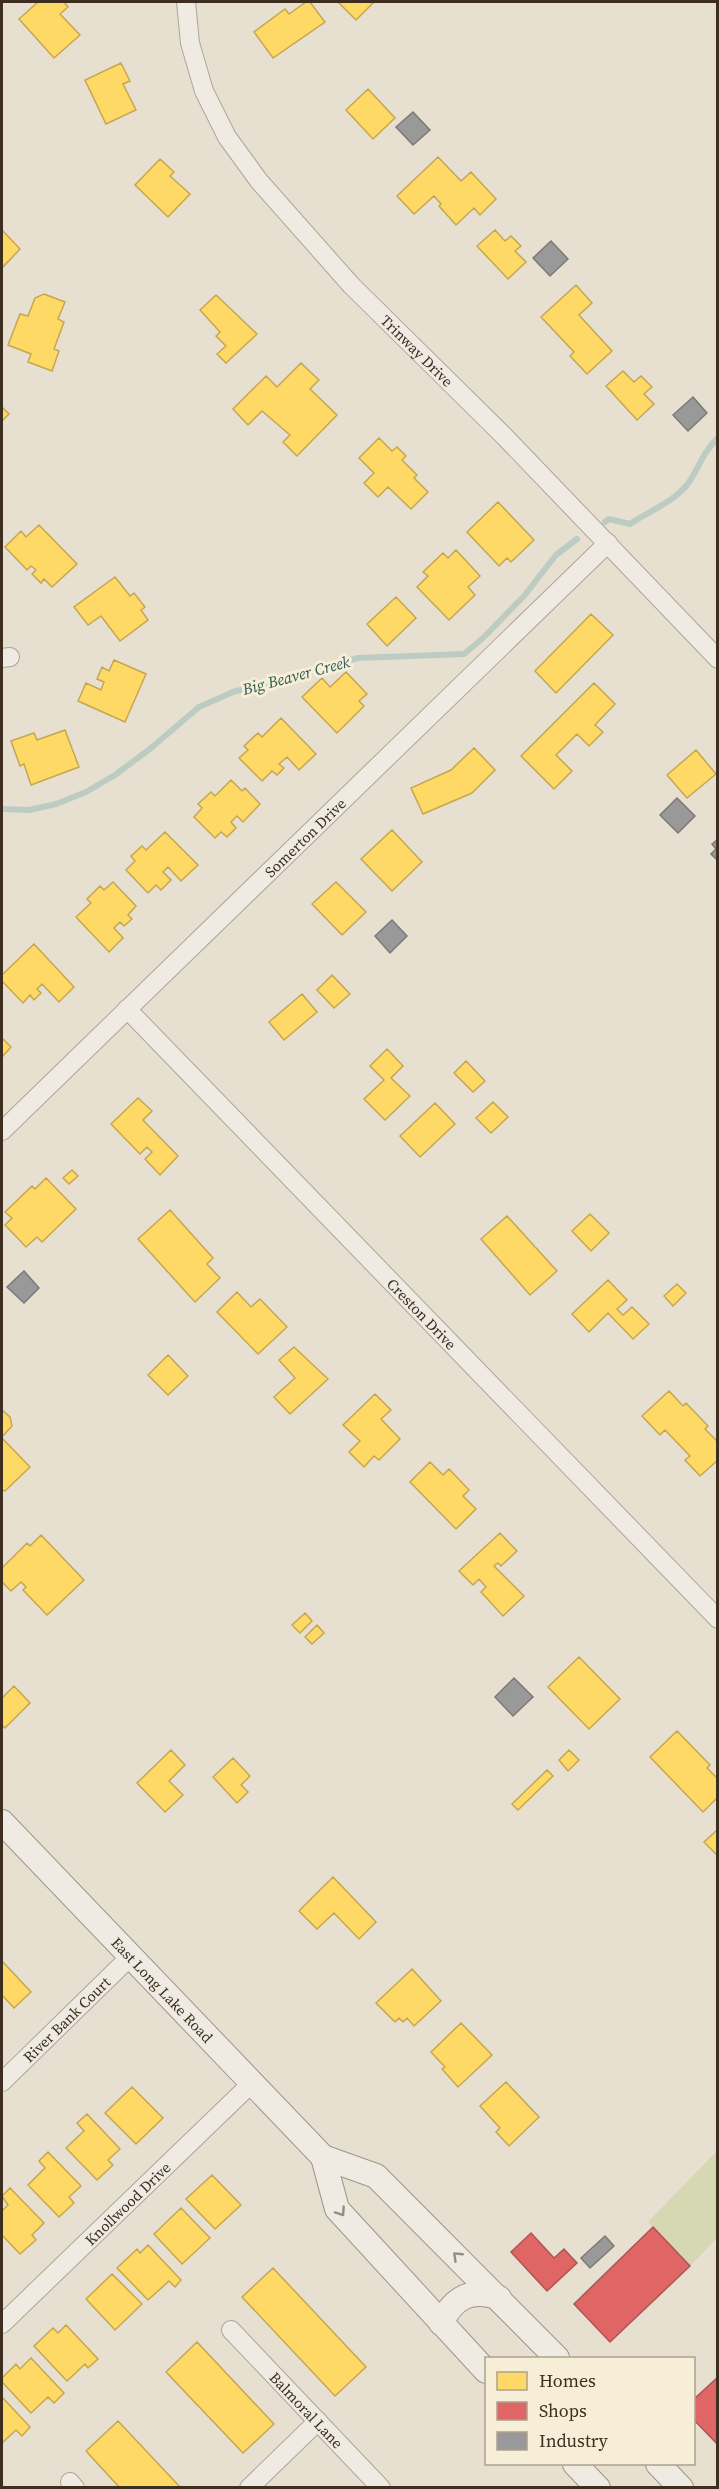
<svg xmlns="http://www.w3.org/2000/svg" width="719" height="2489" viewBox="0 0 719 2489" font-family="'Source Serif 4',serif">
<rect width="100%" height="100%" fill="#e7e0d1"/>
<!-- green -->
<path fill="#d6d7b3" d="M 717,2151 L 717,2238 L 690,2266 L 648,2222 Z"/>
<!-- homes -->
<path fill="#ffd966" stroke="#c5a651" stroke-width="1.5" d="M 38,2 L 64,2 L 68,7 L 60,14 L 80,35 L 54,58 L 19,19 Z
M 306,2 L 310,2 L 325,22 L 273,58 L 254,32 L 285,9 L 289,14 Z
M 338,2 L 374,2 L 356,20 Z
M 121,63 L 130,81 L 123,84 L 136,110 L 106,124 L 85,80 Z
M 368,89 L 395,118 L 373,139 L 346,110 Z
M 438,157 L 461,181 L 471,172 L 496,199 L 480,215 L 474,208 L 456,225 L 439,206 L 441,204 L 434,196 L 414,214 L 397,196 Z
M 160,159 L 174,172 L 170,176 L 190,194 L 168,217 L 135,185 Z
M 2,230 L 20,249 L 2,268 Z
M 495,230 L 505,241 L 511,236 L 521,246 L 515,251 L 526,262 L 508,279 L 477,246 Z
M 576,285 L 592,303 L 579,315 L 612,351 L 587,374 L 570,356 L 574,352 L 541,317 Z
M 44,294 L 65,302 L 58,319 L 64,322 L 54,349 L 59,351 L 52,371 L 28,362 L 31,354 L 8,345 L 20,314 L 28,316 L 35,298 Z
M 216,295 L 257,334 L 226,363 L 217,354 L 226,346 L 216,336 L 220,332 L 200,310 Z
M 301,363 L 319,380 L 310,389 L 337,415 L 297,456 L 283,442 L 290,435 L 262,411 L 248,425 L 233,409 L 266,376 L 277,387 Z
M 623,371 L 634,382 L 641,376 L 652,387 L 644,394 L 654,404 L 637,420 L 606,386 Z
M 2,407 L 9,414 L 2,421 Z
M 379,438 L 392,451 L 397,447 L 406,456 L 402,460 L 417,475 L 414,478 L 428,492 L 411,509 L 388,487 L 378,497 L 364,483 L 374,473 L 359,458 Z
M 498,502 L 534,540 L 511,562 L 507,558 L 499,566 L 467,532 Z
M 39,525 L 77,564 L 52,587 L 44,579 L 41,583 L 32,574 L 36,570 L 31,566 L 27,570 L 5,547 L 21,531 L 26,537 Z
M 456,550 L 480,576 L 468,587 L 475,595 L 449,620 L 417,587 L 428,576 L 423,572 L 443,553 L 448,558 Z
M 115,577 L 130,596 L 134,593 L 145,607 L 141,610 L 148,620 L 120,641 L 101,616 L 88,625 L 74,607 Z
M 396,597 L 416,618 L 387,646 L 367,624 Z
M 591,614 L 613,635 L 556,693 L 535,671 Z
M 114,660 L 146,674 L 125,722 L 78,701 L 86,683 L 101,690 L 104,682 L 97,679 L 102,667 L 109,671 Z
M 346,672 L 367,694 L 359,701 L 364,706 L 337,733 L 302,697 L 322,678 L 330,687 Z
M 594,683 L 615,704 L 595,725 L 603,732 L 589,746 L 577,734 L 556,755 L 572,771 L 554,789 L 521,756 Z
M 281,718 L 316,754 L 299,770 L 287,757 L 279,764 L 284,768 L 277,775 L 272,771 L 262,781 L 239,758 L 248,750 L 244,746 L 258,733 L 262,737 Z
M 65,730 L 79,767 L 31,785 L 24,764 L 20,766 L 11,741 L 34,733 L 37,740 Z
M 474,748 L 495,770 L 472,793 L 423,814 L 411,788 L 451,770 Z
M 696,750 L 716,774 L 687,798 L 667,775 Z
M 231,780 L 242,791 L 245,788 L 260,804 L 243,822 L 237,816 L 231,822 L 236,828 L 227,837 L 221,832 L 215,838 L 194,817 L 202,808 L 198,804 L 211,792 L 215,796 Z
M 392,830 L 422,862 L 392,891 L 361,859 Z
M 165,832 L 198,865 L 181,881 L 168,867 L 163,872 L 171,880 L 161,890 L 156,885 L 148,893 L 126,870 L 135,861 L 131,856 L 142,846 L 146,850 Z
M 113,882 L 136,906 L 128,915 L 132,919 L 124,926 L 120,922 L 114,928 L 123,938 L 109,952 L 76,917 L 91,903 L 87,899 L 100,886 L 104,890 Z
M 336,882 L 366,912 L 342,935 L 312,904 Z
M 34,944 L 74,987 L 59,1002 L 42,984 L 37,989 L 41,993 L 34,1000 L 30,995 L 23,1003 L 2,981 L 2,975 Z
M 332,975 L 350,994 L 334,1008 L 317,990 Z
M 302,994 L 317,1012 L 284,1040 L 269,1022 Z
M 2,1038 L 11,1047 L 2,1057 Z
M 387,1049 L 403,1066 L 391,1078 L 410,1096 L 385,1120 L 364,1099 L 384,1080 L 370,1066 Z
M 466,1061 L 485,1081 L 473,1092 L 454,1073 Z
M 138,1098 L 152,1111 L 143,1120 L 178,1156 L 160,1175 L 145,1159 L 152,1152 L 147,1147 L 140,1154 L 111,1124 Z
M 493,1102 L 508,1117 L 491,1133 L 476,1118 Z
M 435,1103 L 455,1124 L 420,1157 L 400,1136 Z
M 72,1170 L 78,1176 L 69,1184 L 63,1178 Z
M 46,1178 L 76,1209 L 42,1242 L 37,1237 L 26,1247 L 5,1225 L 12,1218 L 5,1212 L 32,1186 L 35,1189 Z
M 170,1210 L 213,1258 L 207,1264 L 220,1278 L 195,1302 L 138,1239 Z
M 590,1214 L 609,1233 L 591,1251 L 572,1231 Z
M 507,1216 L 557,1271 L 530,1295 L 481,1239 Z
M 608,1280 L 627,1300 L 617,1309 L 623,1315 L 632,1307 L 649,1324 L 633,1339 L 608,1313 L 589,1332 L 572,1314 Z
M 677,1284 L 686,1293 L 673,1306 L 664,1296 Z
M 237,1292 L 251,1307 L 260,1299 L 287,1327 L 258,1354 L 217,1312 Z
M 294,1347 L 328,1379 L 290,1414 L 274,1397 L 295,1378 L 279,1360 Z
M 168,1355 L 188,1376 L 168,1395 L 148,1375 Z
M 669,1391 L 683,1406 L 686,1403 L 708,1426 L 705,1429 L 718,1442 L 718,1460 L 700,1476 L 685,1460 L 690,1456 L 665,1430 L 660,1435 L 642,1416 Z
M 375,1394 L 391,1410 L 381,1419 L 400,1439 L 379,1460 L 374,1456 L 364,1467 L 349,1452 L 360,1441 L 343,1425 Z
M 2,1410 L 10,1417 L 12,1426 L 2,1437 Z
M 2,1438 L 30,1467 L 5,1491 L 2,1490 Z
M 430,1462 L 443,1475 L 449,1469 L 469,1490 L 463,1496 L 476,1509 L 456,1529 L 410,1482 Z
M 500,1533 L 517,1551 L 501,1566 L 498,1563 L 494,1566 L 524,1596 L 503,1616 L 481,1592 L 486,1587 L 479,1579 L 473,1585 L 459,1571 Z
M 41,1535 L 84,1580 L 47,1615 L 23,1590 L 26,1587 L 21,1582 L 11,1591 L 2,1582 L 2,1568 L 27,1543 L 30,1546 Z
M 305,1613 L 312,1621 L 300,1633 L 292,1625 Z
M 317,1625 L 324,1633 L 312,1644 L 305,1637 Z
M 579,1657 L 620,1699 L 589,1729 L 548,1687 Z
M 14,1686 L 30,1703 L 5,1728 L 2,1725 L 2,1698 Z
M 677,1731 L 710,1765 L 707,1768 L 718,1779 L 718,1797 L 703,1812 L 650,1757 Z
M 171,1750 L 185,1765 L 169,1781 L 183,1795 L 165,1812 L 137,1783 Z
M 569,1750 L 579,1760 L 568,1771 L 559,1760 Z
M 233,1758 L 250,1776 L 241,1785 L 248,1792 L 237,1803 L 213,1777 Z
M 547,1770 L 553,1776 L 518,1810 L 512,1804 Z
M 716,1831 L 718,1833 L 717,1855 L 704,1842 Z
M 333,1877 L 376,1922 L 359,1939 L 334,1913 L 317,1929 L 299,1911 Z
M 2,1961 L 31,1992 L 14,2008 L 2,1995 Z
M 412,1969 L 441,2001 L 414,2026 L 407,2018 L 403,2022 L 399,2018 L 395,2022 L 376,2003 Z
M 461,2023 L 492,2055 L 458,2087 L 442,2069 L 445,2067 L 431,2052 Z
M 506,2082 L 539,2117 L 509,2146 L 496,2132 L 500,2128 L 480,2106 Z
M 132,2087 L 163,2118 L 136,2144 L 105,2113 Z
M 87,2114 L 120,2149 L 108,2160 L 113,2165 L 97,2180 L 66,2148 L 84,2131 L 77,2123 Z
M 48,2152 L 81,2186 L 69,2197 L 74,2203 L 59,2217 L 28,2185 L 45,2168 L 39,2161 Z
M 212,2175 L 241,2205 L 215,2229 L 186,2199 Z
M 10,2188 L 44,2223 L 32,2235 L 36,2240 L 20,2254 L 2,2235 L 2,2211 L 8,2205 L 2,2196 Z
M 181,2208 L 210,2238 L 182,2264 L 154,2234 Z
M 148,2245 L 181,2280 L 175,2287 L 169,2281 L 148,2300 L 117,2268 L 137,2249 L 140,2253 Z
M 273,2268 L 366,2367 L 335,2396 L 242,2297 Z
M 112,2274 L 142,2304 L 115,2330 L 86,2299 Z
M 66,2325 L 98,2359 L 88,2368 L 85,2364 L 67,2381 L 34,2346 L 53,2328 L 58,2333 Z
M 197,2342 L 274,2424 L 243,2453 L 166,2372 Z
M 31,2358 L 64,2393 L 54,2403 L 48,2397 L 31,2413 L 2,2382 L 2,2378 L 16,2364 L 20,2369 Z
M 2,2397 L 30,2427 L 22,2436 L 16,2430 L 2,2443 Z
M 118,2421 L 181,2488 L 120,2488 L 86,2451 Z"/>
<!-- shops -->
<path fill="#e06666" stroke="#af5551" stroke-width="1.5" d="M 653,2227 L 690,2266 L 610,2342 L 574,2304 Z
M 531,2233 L 554,2258 L 564,2249 L 577,2263 L 547,2291 L 511,2252 Z
M 718,2377 L 718,2445 L 694,2420 L 694,2399 Z"/>
<!-- industry -->
<path fill="#999" stroke="#7d7975" stroke-width="1.5" d="M 413,112 L 430,130 L 413,145 L 396,127 Z
M 551,241 L 568,259 L 550,276 L 533,258 Z
M 693,397 L 707,413 L 688,431 L 673,415 Z
M 677,798 L 695,816 L 678,833 L 660,815 Z
M 718,839 L 718,861 L 711,854 L 716,849 L 712,844 Z
M 392,920 L 407,936 L 390,953 L 375,936 Z
M 24,1271 L 39,1288 L 24,1303 L 7,1287 Z
M 514,1678 L 533,1697 L 513,1716 L 495,1697 Z
M 605,2236 L 614,2246 L 590,2268 L 581,2258 Z"/>
<g fill="none" stroke-linecap="round" stroke-linejoin="round">
<!-- stream -->
<path stroke="#bcccc2" stroke-width="6" d="M 605,522 L 609,519 L 630,524 C 650,510 671,504 687,485 C 699,469 701,454 718,438
M 2,809 L 29,810 L 56,804 L 86,792 L 115,775 L 151,748 L 199,707 L 233,692 L 358,658 L 464,654 L 483,638 L 524,596 L 556,555 L 577,539"/>
<!-- minor casing -->
<g stroke="#ada599" stroke-width="20">
<g id="minor">
<path id="s1" d="M 186,2 L 190,43 L 204,91 L 227,137 L 259,181 L 351,285 L 504,436 L 718,659"/>
<path d="M 2,658 L 10,657"/>
<path id="s2" d="M 127,1009 L 718,1619"/>
<path id="s3" d="M 2,1131 L 608,543"/>
<path id="s4" d="M 2,2082 L 131,1956"/>
<path id="s5" d="M 2,2324 L 253,2082"/>
<path id="s6" d="M 231,2330 L 381,2488"/>
<path d="M 70,2482 L 75,2488"/>
<path d="M 249,2488 L 318,2421"/>
</g>
</g>
<!-- secondary casing -->
<g stroke="#9c958a" stroke-width="26">
<g id="secondary">
<path id="s7" d="M 2,1822 L 323,2157 L 376,2176 L 557,2358"/>
<path d="M 323,2157 L 337,2209 L 486,2371"/>
<path d="M 441,2323 C 454,2297 471,2288 499,2298"/>
<path d="M 575,2464 L 598,2488"/>
<path d="M 658,2464 L 681,2488"/>
</g>
</g>
<!-- minor -->
<use href="#minor" stroke="#efebe3" stroke-width="18"/>
<!-- secondary -->
<use href="#secondary" stroke="#efebe3" stroke-width="24"/>
</g>
<!-- one-way arrows -->
<defs><path id="oneway-chevron" d="M-2-3.5L2.5 0L-2 3.5" fill="none" stroke-width="1.6" stroke-linecap="round" stroke-linejoin="round" transform="scale(1.5)"/></defs>
<g stroke="#968c82">
<use href="#oneway-chevron" transform="translate(341 2212) rotate(56)"/>
<use href="#oneway-chevron" transform="translate(457 2256) rotate(-136)"/>
</g>
<g text-anchor="middle" dominant-baseline="central" stroke-width="6" stroke-linejoin="round" paint-order="stroke">
<!-- street labels -->
<g font-size="15" fill="#3d2e20" stroke="#f7eed8">
<text stroke="none"><textPath href="#s1" startOffset="429">Trinway Drive</textPath></text>
<text stroke="none"><textPath href="#s3" startOffset="422">Somerton Drive</textPath></text>
<text stroke="none"><textPath href="#s2" startOffset="424">Creston Drive</textPath></text>
<text stroke="none"><textPath href="#s7" startOffset="232">East Long Lake Road</textPath></text>
<text stroke="none"><textPath href="#s4" startOffset="90">River Bank Court</textPath></text>
<text stroke="none"><textPath href="#s5" startOffset="174">Knollwood Drive</textPath></text>
<text stroke="none"><textPath href="#s6" startOffset="110">Balmoral Lane</textPath></text>
</g>
<!-- water labels -->
<g font-size="16" font-style="italic" fill="#2f5d5a" stroke="#f7eed8">
<text transform="translate(296 675) rotate(-15)">Big Beaver Creek</text>
</g>
</g>
<!-- border -->
<rect width="719" height="2489" fill="none" stroke="#3d2e20" stroke-width="6"/>
<!-- legend -->
<rect x="485" y="2357" width="210" height="108" fill="#f7eed8" stroke="#ada18e" stroke-width="1.5"/>
<rect x="497" y="2372" width="30" height="18" fill="#ffd966" stroke="#ada18e" stroke-width="1.5"/>
<text x="539" y="2387" font-size="18" fill="#3d2e20">Homes</text>
<rect x="497" y="2402" width="30" height="18" fill="#e06666" stroke="#ada18e" stroke-width="1.5"/>
<text x="539" y="2417" font-size="18" fill="#3d2e20">Shops</text>
<rect x="497" y="2432" width="30" height="18" fill="#999999" stroke="#ada18e" stroke-width="1.5"/>
<text x="539" y="2447" font-size="18" fill="#3d2e20">Industry</text>
</svg>
